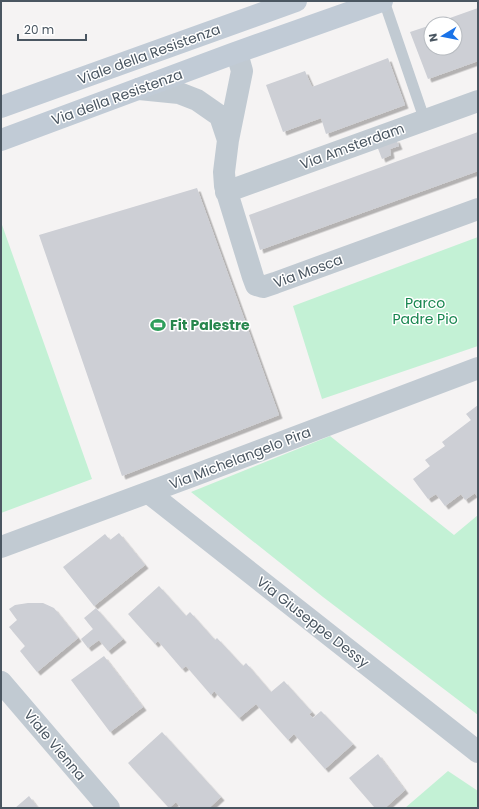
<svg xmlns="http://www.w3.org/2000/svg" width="479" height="809" viewBox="0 0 479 809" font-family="Poppins,sans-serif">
<defs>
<filter id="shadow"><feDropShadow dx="3.5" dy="3.5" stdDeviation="0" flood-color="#0004"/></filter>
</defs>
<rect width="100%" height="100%" fill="#f5f3f3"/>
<!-- green -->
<path fill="#c3f1d5" d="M 1,222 L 92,479 L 1,513 Z
M 478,237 L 478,346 L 322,399 L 293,306 Z
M 330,436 L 454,535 L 478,515 L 478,715 L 323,597 L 191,492 Z
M 448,771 L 478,791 L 478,808 L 405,808 Z"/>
<!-- building -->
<path fill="#cdcfd5" filter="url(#shadow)" d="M 478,8 L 478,61 L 428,79 L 410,32 L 431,25 L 431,48 L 455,48 L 455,24 L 433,24 Z
M 388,58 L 405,105 L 326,134 L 321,118 L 283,132 L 266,85 L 305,71 L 312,87 Z
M 478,132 L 478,171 L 260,250 L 249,215 Z
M 396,139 L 399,146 L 390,149 L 391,155 L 382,159 L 377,146 Z
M 197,188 L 279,415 L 122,476 L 39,235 Z
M 478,405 L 478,468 L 476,469 L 478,471 L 478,498 L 475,493 L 465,500 L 461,494 L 445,506 L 436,494 L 428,499 L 413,479 L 430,466 L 425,460 L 445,446 L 442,442 L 471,420 L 466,414 Z
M 119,533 L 145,565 L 94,606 L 63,567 L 105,534 L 110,540 Z
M 159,586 L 186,616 L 190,612 L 215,640 L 217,638 L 243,666 L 246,663 L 271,692 L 284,681 L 312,712 L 309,714 L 313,718 L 321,711 L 353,744 L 325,769 L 294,734 L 288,740 L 256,704 L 239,718 L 214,691 L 211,695 L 186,666 L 182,669 L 158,641 L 155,644 L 128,614 Z
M 28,603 L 43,603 L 54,608 L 78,638 L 37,672 L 20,651 L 25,646 L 9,627 L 17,620 L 9,609 L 15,605 Z
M 96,608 L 123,639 L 108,651 L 99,640 L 88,648 L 81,639 L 93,629 L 84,618 Z
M 104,656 L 143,707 L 110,732 L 71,680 Z
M 162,732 L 221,797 L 209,808 L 181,808 L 176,802 L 169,808 L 128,763 Z
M 378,754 L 405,790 L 385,808 L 375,808 L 349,778 Z
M 29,796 L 38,808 L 15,808 Z"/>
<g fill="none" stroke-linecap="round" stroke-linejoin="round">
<!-- lane -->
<path stroke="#c1cad2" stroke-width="11" d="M 384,1 L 423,115"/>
<!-- street -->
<path stroke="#c1cad2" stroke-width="22" d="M 237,53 L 242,71 L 228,140 L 224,172 L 225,186 L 253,277 L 256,285 L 263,287 L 275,283 L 478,209
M 139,89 L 179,93 L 197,100 L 220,116 L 228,140
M 226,192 L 478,101
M 149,493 L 478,752
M 1,547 L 195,475 L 478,368
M 1,682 L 109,808"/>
<!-- secondary -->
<path stroke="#c1cbd6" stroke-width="22" d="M 1,107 L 296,1
M 1,140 L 232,54 L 382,1"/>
</g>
<!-- icons -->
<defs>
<g id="stadium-bare" transform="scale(1.2)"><path d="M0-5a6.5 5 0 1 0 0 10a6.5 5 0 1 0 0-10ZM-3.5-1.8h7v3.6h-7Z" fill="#2e9e5b" stroke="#fff" stroke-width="2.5" paint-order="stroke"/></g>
</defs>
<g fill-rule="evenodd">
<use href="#stadium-bare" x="158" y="325"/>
</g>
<g text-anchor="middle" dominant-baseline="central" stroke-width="3" stroke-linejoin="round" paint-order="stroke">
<!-- street labels -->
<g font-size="14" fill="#4a5661" stroke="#fff">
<text transform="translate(149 54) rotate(-20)">Viale della Resistenza</text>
<text transform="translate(117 97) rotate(-20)">Via della Resistenza</text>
<text transform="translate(352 146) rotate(-20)">Via Amsterdam</text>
<text transform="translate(308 271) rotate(-20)">Via Mosca</text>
<text transform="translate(240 458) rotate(-21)">Via Michelangelo Pira</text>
<text transform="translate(313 622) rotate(38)">Via Giuseppe Dessy</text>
<text transform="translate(55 745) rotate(50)">Viale Vienna</text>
</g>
<!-- park labels -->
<g font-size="14" fill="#17864f" stroke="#fff">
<text x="425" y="303">Parco<tspan x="425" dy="16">Padre Pio</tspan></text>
</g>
<!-- leisure labels -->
<g font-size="14" font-weight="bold" fill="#27864d" stroke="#fff" text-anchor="start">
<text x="170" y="325">Fit Palestre</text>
</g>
</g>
<!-- border -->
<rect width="479" height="809" fill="none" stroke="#4a5661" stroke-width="4"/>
<!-- north arrow -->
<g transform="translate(443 36) rotate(260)"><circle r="19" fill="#ffffff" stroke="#b7bbc0"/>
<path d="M0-3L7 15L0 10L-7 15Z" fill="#1a73e8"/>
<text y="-6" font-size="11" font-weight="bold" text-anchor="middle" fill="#4a5661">N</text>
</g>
<!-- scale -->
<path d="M18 34v6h68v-6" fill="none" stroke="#4a5661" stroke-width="2"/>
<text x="24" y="34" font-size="12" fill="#4a5661" stroke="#ffffff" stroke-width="3" paint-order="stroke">20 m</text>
</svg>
